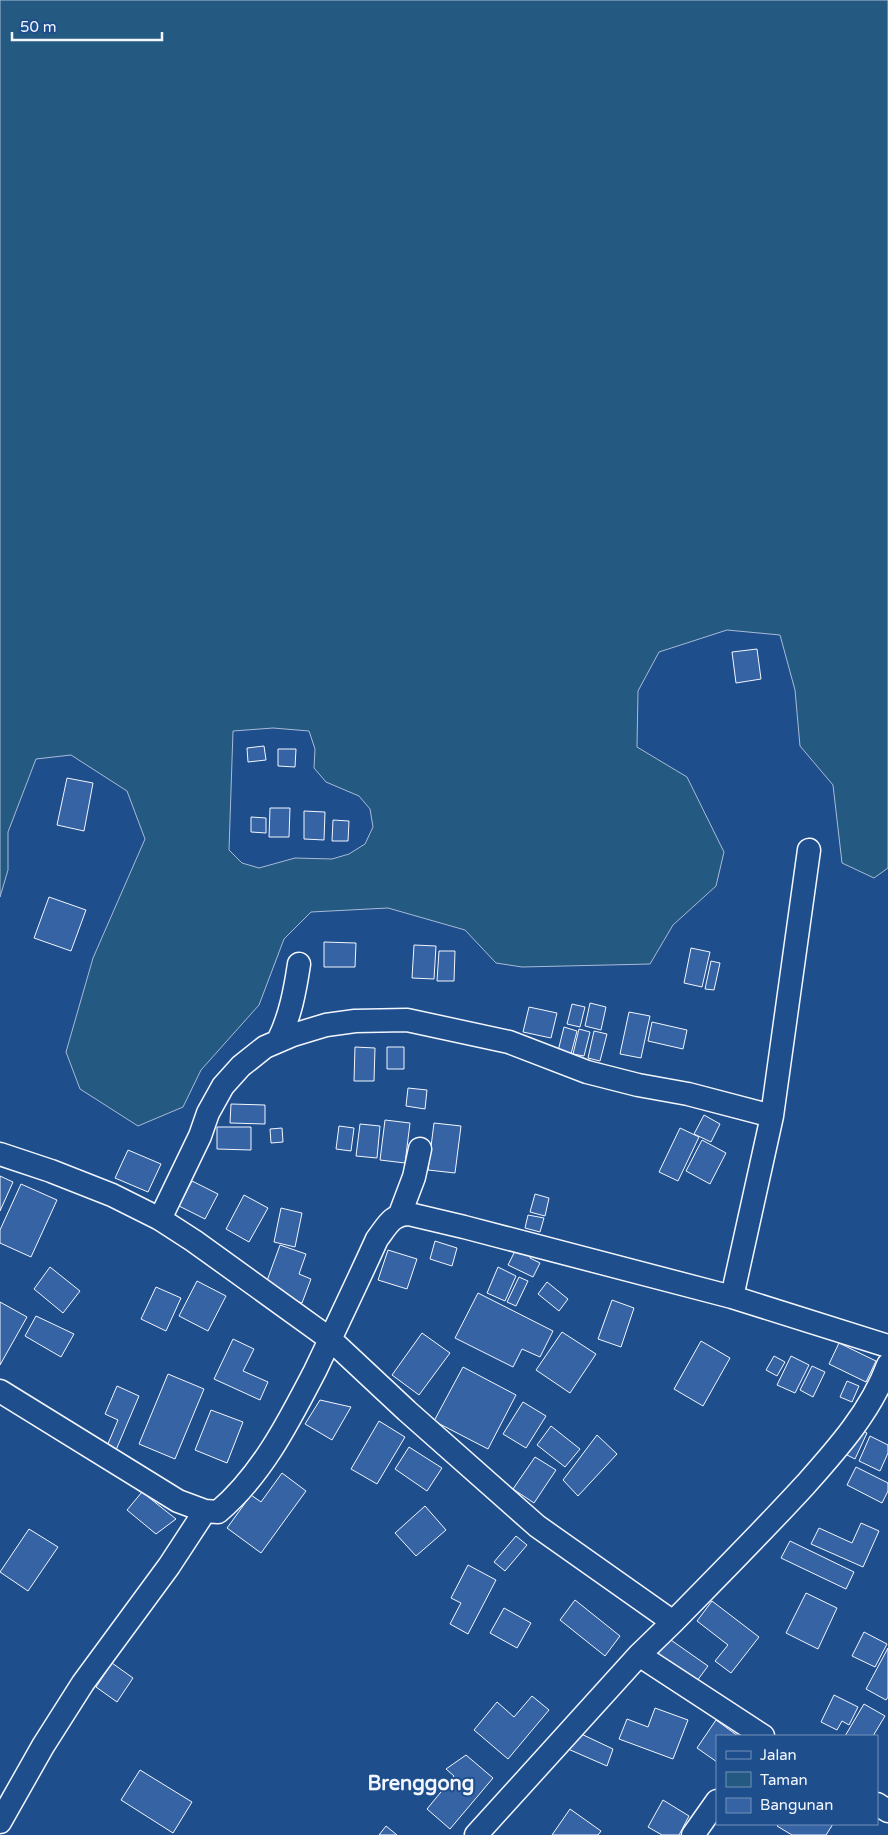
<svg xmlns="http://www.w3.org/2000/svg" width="888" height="1835" viewBox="0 0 888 1835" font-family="'Varela Round',sans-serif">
<rect width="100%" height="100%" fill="#1f4e8c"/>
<!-- green -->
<path fill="#245a82" stroke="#a8bbd7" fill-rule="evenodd" d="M 0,0 L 888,0 L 888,868 L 874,878 L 842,863 L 833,785 L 800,746 L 795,690 L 780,635 L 727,630 L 659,652 L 638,691 L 637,747 L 687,777 L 724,852 L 716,886 L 673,925 L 650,964 L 522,967 L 496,963 L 465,930 L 388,908 L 311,912 L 284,939 L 259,1005 L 201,1070 L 183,1107 L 138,1126 L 80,1089 L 66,1052 L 93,958 L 145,839 L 127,791 L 71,755 L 36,759 L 8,832 L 8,870 L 0,897 ZM 273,728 L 309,731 L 315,749 L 314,768 L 326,782 L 359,796 L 370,809 L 373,827 L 365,844 L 349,854 L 332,859 L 295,858 L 259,868 L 242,863 L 229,850 L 233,731 Z"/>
<!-- building -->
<path fill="#3563a3" stroke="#f2f6ff" d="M 757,649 L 761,679 L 736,683 L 732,652 Z
M 264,746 L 266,760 L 248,762 L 247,748 Z
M 278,749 L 296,749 L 295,767 L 278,766 Z
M 67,778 L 93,783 L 84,831 L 57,825 Z
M 270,808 L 290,808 L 289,837 L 269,837 Z
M 304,811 L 325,812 L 324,840 L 304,839 Z
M 251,817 L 266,818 L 266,833 L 251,832 Z
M 333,820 L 349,821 L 348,841 L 332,841 Z
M 49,897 L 86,910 L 71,951 L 34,938 Z
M 324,942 L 356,943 L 355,967 L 324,967 Z
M 414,945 L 436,946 L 434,979 L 412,978 Z
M 691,948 L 710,952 L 702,987 L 684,983 Z
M 439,951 L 455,951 L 454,981 L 437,981 Z
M 711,961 L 720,963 L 714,990 L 705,989 Z
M 590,1003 L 606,1007 L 601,1030 L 585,1026 Z
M 572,1004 L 585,1007 L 580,1027 L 567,1024 Z
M 529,1007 L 557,1013 L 551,1038 L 523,1032 Z
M 629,1012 L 650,1016 L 641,1058 L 620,1054 Z
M 652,1022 L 687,1030 L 683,1049 L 648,1041 Z
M 564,1027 L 577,1031 L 571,1054 L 558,1051 Z
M 579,1029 L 590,1032 L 584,1056 L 573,1054 Z
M 594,1031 L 607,1034 L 600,1061 L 588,1058 Z
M 355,1047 L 375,1048 L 374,1081 L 354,1081 Z
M 387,1047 L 404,1047 L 404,1069 L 387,1069 Z
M 408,1088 L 427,1090 L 425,1109 L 406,1106 Z
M 231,1104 L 265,1105 L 265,1124 L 230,1123 Z
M 704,1115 L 720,1124 L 711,1142 L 694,1134 Z
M 385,1120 L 410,1123 L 405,1163 L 380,1160 Z
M 434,1123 L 461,1126 L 455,1173 L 428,1170 Z
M 360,1124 L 380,1126 L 377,1158 L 356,1156 Z
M 339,1126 L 354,1128 L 351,1151 L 336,1149 Z
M 217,1127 L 251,1127 L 251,1150 L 217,1149 Z
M 282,1128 L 283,1142 L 271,1143 L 270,1129 Z
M 680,1128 L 699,1137 L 678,1181 L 659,1172 Z
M 702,1140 L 726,1153 L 710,1184 L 686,1171 Z
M 128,1150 L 161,1164 L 148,1192 L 115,1178 Z
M 0,1176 L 13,1182 L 0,1211 Z
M 192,1181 L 218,1194 L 205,1219 L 179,1206 Z
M 21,1184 L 57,1200 L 31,1257 L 0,1243 L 0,1230 Z
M 535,1194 L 549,1198 L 545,1216 L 530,1212 Z
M 244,1195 L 268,1208 L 249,1242 L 226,1229 Z
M 281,1208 L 302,1213 L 295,1247 L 274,1242 Z
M 528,1215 L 544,1218 L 540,1232 L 525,1228 Z
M 435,1241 L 457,1248 L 452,1266 L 430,1259 Z
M 280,1245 L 306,1254 L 299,1274 L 311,1279 L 302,1303 L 264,1289 Z
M 518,1245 L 532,1252 L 530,1258 L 540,1263 L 533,1277 L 508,1265 Z
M 388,1250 L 417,1259 L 407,1289 L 378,1280 Z
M 50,1267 L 80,1291 L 63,1313 L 34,1289 Z
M 498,1267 L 516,1276 L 505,1301 L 487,1293 Z
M 519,1277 L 528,1281 L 516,1306 L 507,1302 Z
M 197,1281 L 226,1296 L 208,1331 L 179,1316 Z
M 547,1282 L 568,1299 L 559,1311 L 538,1294 Z
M 156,1287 L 181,1298 L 166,1331 L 141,1319 Z
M 478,1293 L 553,1331 L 540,1357 L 522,1349 L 513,1367 L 455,1338 Z
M 612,1300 L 634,1308 L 621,1347 L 598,1339 Z
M 0,1302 L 27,1317 L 0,1365 Z
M 36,1316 L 74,1334 L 61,1357 L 25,1336 Z
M 562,1332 L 596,1354 L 570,1393 L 536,1370 Z
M 422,1333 L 450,1353 L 419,1395 L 392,1375 Z
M 233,1339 L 254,1349 L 243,1371 L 268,1382 L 260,1400 L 214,1379 Z
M 701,1341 L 730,1358 L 703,1406 L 674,1389 Z
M 839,1343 L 876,1361 L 866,1382 L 829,1364 Z
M 774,1356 L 785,1362 L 777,1376 L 766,1370 Z
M 791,1356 L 809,1365 L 795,1393 L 777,1385 Z
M 812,1366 L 825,1372 L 813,1397 L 800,1390 Z
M 463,1367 L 516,1395 L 488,1449 L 434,1421 Z
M 168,1374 L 204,1389 L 175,1459 L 139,1444 Z
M 847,1381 L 859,1386 L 852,1402 L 840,1397 Z
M 117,1386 L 139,1396 L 116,1450 L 107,1446 L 118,1420 L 105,1414 Z
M 320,1400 L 351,1407 L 332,1440 L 305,1424 Z
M 523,1402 L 546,1416 L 526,1448 L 503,1434 Z
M 211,1410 L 243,1422 L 227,1463 L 195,1450 Z
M 379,1421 L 405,1437 L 377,1484 L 351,1469 Z
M 551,1426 L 580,1449 L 565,1467 L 537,1445 Z
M 855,1427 L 867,1433 L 855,1459 L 843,1453 Z
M 597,1435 L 617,1454 L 578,1496 L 563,1480 Z
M 870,1436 L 888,1445 L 888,1453 L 880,1471 L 859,1461 Z
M 409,1447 L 442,1468 L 427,1491 L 395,1469 Z
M 535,1457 L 556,1470 L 534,1503 L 513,1489 Z
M 856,1467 L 888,1483 L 888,1491 L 882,1503 L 847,1485 Z
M 282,1473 L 306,1491 L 261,1553 L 227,1528 L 251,1495 L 261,1502 Z
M 142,1492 L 176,1519 L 156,1534 L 127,1510 Z
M 425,1506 L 446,1530 L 416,1556 L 395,1533 Z
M 861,1523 L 879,1531 L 863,1567 L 811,1544 L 819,1528 L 852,1543 Z
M 29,1529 L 58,1547 L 28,1591 L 0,1572 Z
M 516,1536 L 527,1545 L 505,1571 L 494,1562 Z
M 790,1541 L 854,1572 L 846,1589 L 781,1558 Z
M 468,1565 L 496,1580 L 468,1634 L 450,1624 L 461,1603 L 451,1598 Z
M 806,1593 L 837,1608 L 818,1649 L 786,1633 Z
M 575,1600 L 620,1636 L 605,1656 L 560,1620 Z
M 712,1601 L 759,1637 L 731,1673 L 715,1661 L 728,1645 L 697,1621 Z
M 504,1608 L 531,1623 L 517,1648 L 490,1633 Z
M 864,1632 L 887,1644 L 875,1667 L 852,1656 Z
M 668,1638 L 708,1666 L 694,1685 L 655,1658 Z
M 888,1648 L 888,1697 L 886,1700 L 866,1689 Z
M 112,1663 L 133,1678 L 117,1702 L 96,1687 Z
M 834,1695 L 858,1707 L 849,1725 L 842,1721 L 837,1730 L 821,1722 Z
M 532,1696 L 549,1710 L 508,1759 L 474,1730 L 497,1702 L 514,1717 Z
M 864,1704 L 885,1716 L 873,1736 L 845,1736 Z
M 655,1708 L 688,1720 L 673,1759 L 619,1739 L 627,1719 L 648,1727 Z
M 716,1720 L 738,1736 L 717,1736 L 717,1762 L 697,1748 Z
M 577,1732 L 613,1749 L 607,1766 L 568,1749 Z
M 466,1755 L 493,1778 L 450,1829 L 427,1809 L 454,1776 L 446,1769 Z
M 140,1770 L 192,1802 L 173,1833 L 121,1800 Z
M 663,1800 L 689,1816 L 679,1835 L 662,1835 L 648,1827 Z
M 570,1809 L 601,1831 L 598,1835 L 552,1835 Z
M 779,1824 L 833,1824 L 826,1835 L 792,1835 L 777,1826 Z
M 386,1826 L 397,1835 L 379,1835 Z"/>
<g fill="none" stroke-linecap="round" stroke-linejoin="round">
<!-- minor casing -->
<g stroke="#f2f6ff" stroke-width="25">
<path id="minor" d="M 278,1041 C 290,1017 295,991 299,964
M 0,1154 L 51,1171 L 112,1195 L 160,1219 L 194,1241 L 330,1339 L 407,1411 L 537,1526 L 673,1622 L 639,1655 L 476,1835
M 400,1214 L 414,1177 L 420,1149
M 160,1219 L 200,1136 L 208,1113 L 223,1086 L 241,1066 L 265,1047 L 293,1035 L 326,1025 L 355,1021 L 407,1020 L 509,1042 L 587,1072 L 638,1085 L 688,1094 L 772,1116
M 732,1297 L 772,1116 L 809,850
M 0,1391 L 178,1501 L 205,1511
M 673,1622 C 718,1576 763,1531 806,1484 C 838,1448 871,1411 888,1365
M 639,1655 L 763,1736
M 877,1804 L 888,1811
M 0,1822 L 43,1746 L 83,1683 L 169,1566 L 205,1511 L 218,1512 C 262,1475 289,1421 315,1371 C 336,1327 357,1283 377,1239 C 387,1226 392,1214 409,1214 L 464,1227 L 732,1297 L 888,1346
M 693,1835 L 717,1801"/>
</g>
<!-- minor -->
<use href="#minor" stroke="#1f4e8c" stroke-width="22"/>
</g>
<g text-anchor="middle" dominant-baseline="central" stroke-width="4" stroke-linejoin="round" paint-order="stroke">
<!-- quarter labels -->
<g font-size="20" font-weight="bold" fill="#f2f6ff" stroke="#1f4e8c">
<text x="421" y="1784">Brenggong</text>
</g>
</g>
<!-- legend -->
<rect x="716" y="1735" width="162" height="90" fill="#1f4e8c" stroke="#7391ba"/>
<rect x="726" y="1751" width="25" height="8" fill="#1f4e8c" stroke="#7391ba"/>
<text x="760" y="1760" font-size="15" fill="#f2f6ff">Jalan</text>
<rect x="726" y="1772" width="25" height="15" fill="#245a82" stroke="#7391ba"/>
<text x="760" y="1785" font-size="15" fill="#f2f6ff">Taman</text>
<rect x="726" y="1798" width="25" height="15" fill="#3563a3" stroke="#7391ba"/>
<text x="760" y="1810" font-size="15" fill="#f2f6ff">Bangunan</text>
<!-- scale -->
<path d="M12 32v8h150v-8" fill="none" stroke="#f2f6ff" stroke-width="2.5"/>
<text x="20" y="32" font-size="15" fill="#f2f6ff" stroke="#1f4e8c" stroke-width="4" paint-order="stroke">50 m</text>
</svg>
